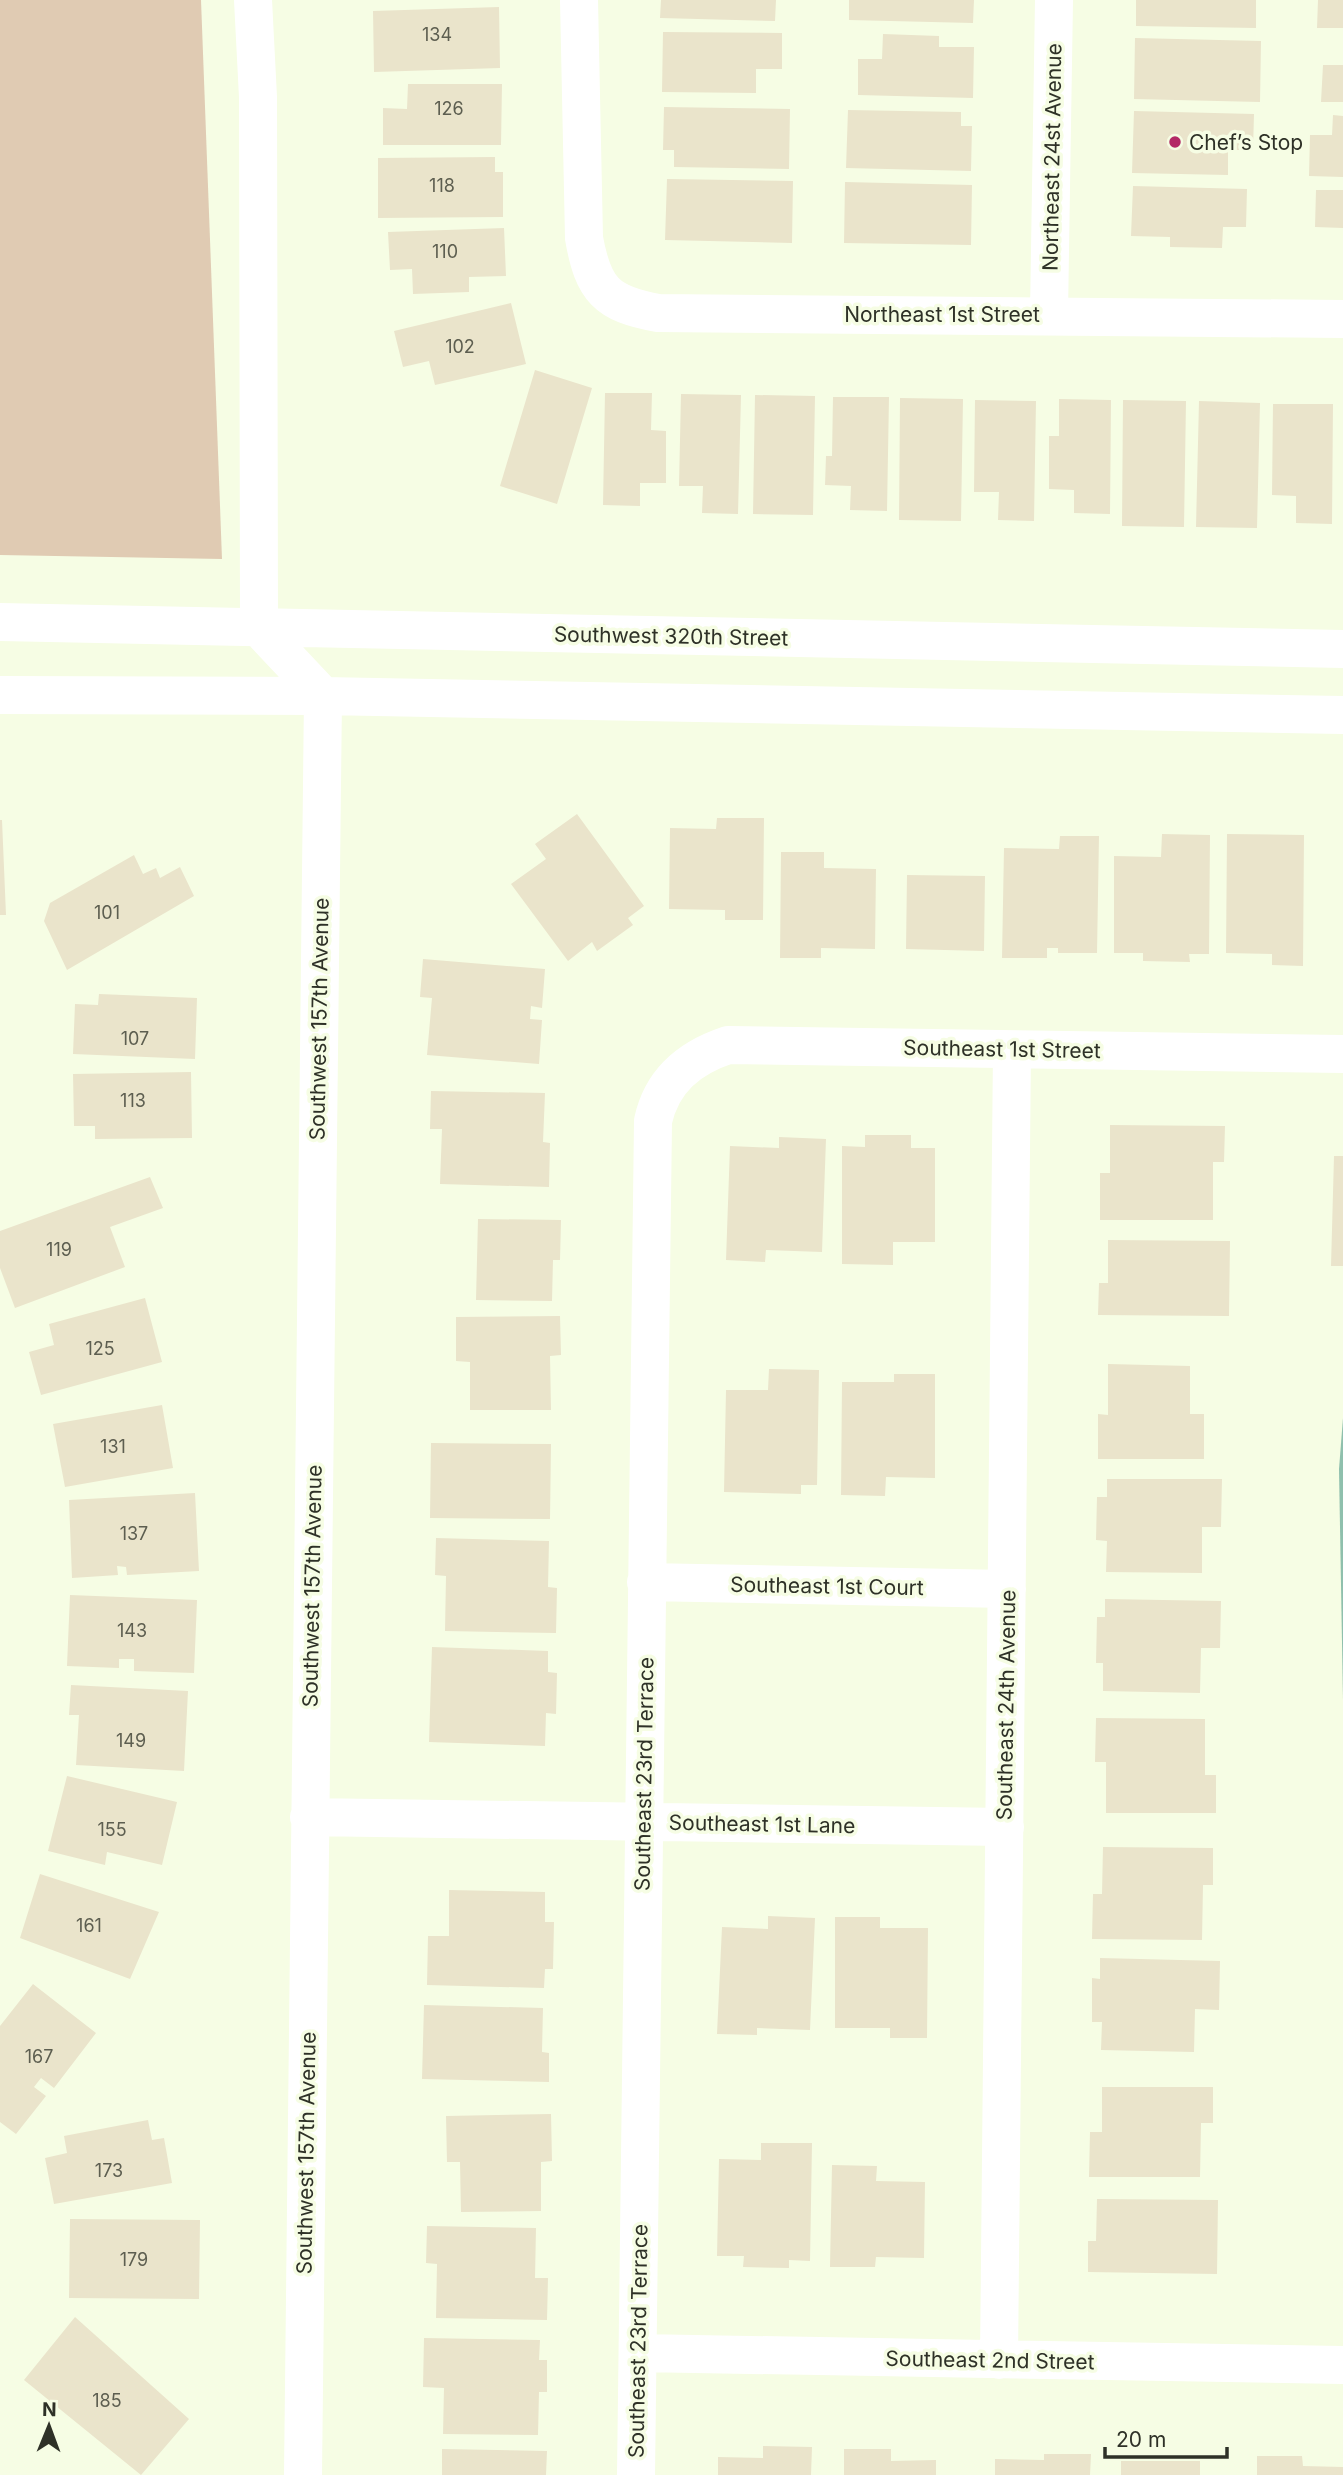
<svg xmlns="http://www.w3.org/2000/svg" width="1343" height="2475" viewBox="0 0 1343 2475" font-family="Inter,sans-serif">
<rect width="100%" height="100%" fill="#f6fde4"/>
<!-- green -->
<path fill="#e0cbb3" d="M 0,0 L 201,0 L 222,559 L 0,555 Z"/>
<!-- water -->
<path fill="#8fc0ad" d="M 1343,1418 L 1343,1700 L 1339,1469 Z"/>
<!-- building -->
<path fill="#eae4cb" d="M 661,0 L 776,0 L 775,21 L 660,18 Z
M 849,0 L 974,0 L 973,23 L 849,20 Z
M 1136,0 L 1256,0 L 1256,28 L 1136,26 Z
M 1318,0 L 1343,0 L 1343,28 L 1317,28 Z
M 499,7 L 500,68 L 374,72 L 373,11 Z
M 663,32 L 782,33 L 782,69 L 756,69 L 756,93 L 662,92 Z
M 883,34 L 939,36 L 939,47 L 974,47 L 973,98 L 858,95 L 858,59 L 882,59 Z
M 1135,38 L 1261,41 L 1260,102 L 1134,99 Z
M 1323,65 L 1343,65 L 1343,102 L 1321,102 Z
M 408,84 L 502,84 L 501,145 L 383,145 L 383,108 L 407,109 Z
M 664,107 L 790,109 L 789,169 L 674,167 L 674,150 L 663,150 Z
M 848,110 L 961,112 L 961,126 L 972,126 L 971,171 L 846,168 Z
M 1134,111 L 1254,114 L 1253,150 L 1228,150 L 1228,175 L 1132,173 Z
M 1333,115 L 1343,116 L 1343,177 L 1309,176 L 1310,135 L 1332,135 Z
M 495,157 L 495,172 L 503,172 L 503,217 L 378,218 L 378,158 Z
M 667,179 L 793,181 L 792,243 L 665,240 Z
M 845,182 L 972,185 L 971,245 L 844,243 Z
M 1133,186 L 1247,189 L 1246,227 L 1223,227 L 1222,248 L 1170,247 L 1170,237 L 1131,236 Z
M 1316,190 L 1343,190 L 1343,228 L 1315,227 Z
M 504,228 L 506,276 L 469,277 L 469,292 L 413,294 L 412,269 L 390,270 L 388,232 Z
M 511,303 L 526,364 L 435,385 L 429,361 L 403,367 L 394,331 Z
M 535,370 L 592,388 L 557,504 L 500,486 Z
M 605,393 L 652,393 L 651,430 L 666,431 L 666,483 L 640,483 L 640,506 L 603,505 Z
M 681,394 L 741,395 L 738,514 L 702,513 L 703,486 L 679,486 Z
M 755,395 L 815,396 L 813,515 L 753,514 Z
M 833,397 L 889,397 L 887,511 L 850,510 L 851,486 L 825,485 L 826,456 L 832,456 Z
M 900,398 L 963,399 L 961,521 L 899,520 Z
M 1059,399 L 1111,400 L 1110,514 L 1074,513 L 1074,490 L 1049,489 L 1049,436 L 1059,436 Z
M 975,400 L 1036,401 L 1034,521 L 998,520 L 999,492 L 974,492 Z
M 1123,400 L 1186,401 L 1184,527 L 1122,526 Z
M 1199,401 L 1260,403 L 1257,528 L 1196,527 Z
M 1273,404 L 1333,404 L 1332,524 L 1296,523 L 1296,496 L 1272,495 Z
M 577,814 L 644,906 L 628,918 L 633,925 L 597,951 L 592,942 L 568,961 L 511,884 L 546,859 L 535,844 Z
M 717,818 L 764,818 L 763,920 L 725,920 L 725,910 L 669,909 L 670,828 L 716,829 Z
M 0,820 L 2,820 L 6,915 L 0,915 Z
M 1162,834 L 1210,835 L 1209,954 L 1189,954 L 1190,962 L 1143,961 L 1143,953 L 1114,953 L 1114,856 L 1161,857 Z
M 1227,834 L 1304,835 L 1303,966 L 1272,965 L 1272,954 L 1226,953 Z
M 1060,836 L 1099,836 L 1097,953 L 1058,953 L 1058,948 L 1047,948 L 1047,958 L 1002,958 L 1004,848 L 1059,849 Z
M 781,852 L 824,852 L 824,868 L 876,869 L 875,949 L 821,948 L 821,958 L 780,958 Z
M 134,855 L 143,874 L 156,868 L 160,878 L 180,867 L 194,896 L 67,970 L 44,921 L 50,903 Z
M 907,875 L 985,876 L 984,951 L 906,949 Z
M 423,959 L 545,969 L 542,1008 L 531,1006 L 530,1019 L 542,1020 L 539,1064 L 427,1055 L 432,998 L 420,997 Z
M 99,994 L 197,998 L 195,1059 L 73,1054 L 75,1004 L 98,1005 Z
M 191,1072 L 192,1138 L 95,1139 L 95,1126 L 74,1126 L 73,1074 Z
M 431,1091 L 545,1093 L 543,1142 L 550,1143 L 549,1187 L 440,1184 L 442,1129 L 430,1129 Z
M 1110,1125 L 1225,1126 L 1224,1162 L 1213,1162 L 1213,1220 L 1100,1220 L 1100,1173 L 1110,1173 Z
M 865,1135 L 911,1135 L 911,1148 L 935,1148 L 935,1242 L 893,1242 L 893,1265 L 842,1264 L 842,1146 L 865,1147 Z
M 779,1137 L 826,1139 L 822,1252 L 766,1250 L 765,1262 L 726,1260 L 730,1146 L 779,1148 Z
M 1334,1156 L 1343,1156 L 1343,1266 L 1331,1266 Z
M 150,1177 L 163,1208 L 110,1227 L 125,1267 L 15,1308 L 0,1268 L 0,1231 Z
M 478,1219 L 561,1220 L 560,1260 L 553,1260 L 552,1301 L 476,1300 Z
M 1108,1240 L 1230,1241 L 1229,1316 L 1098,1315 L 1099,1283 L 1108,1283 Z
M 145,1298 L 162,1362 L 41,1395 L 29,1352 L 54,1345 L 49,1324 Z
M 560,1316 L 561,1355 L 550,1356 L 551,1410 L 470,1410 L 470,1362 L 456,1361 L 456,1317 Z
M 1108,1364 L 1190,1366 L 1190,1414 L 1204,1414 L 1204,1459 L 1098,1459 L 1098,1414 L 1108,1415 Z
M 769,1369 L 819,1370 L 817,1485 L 801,1485 L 801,1494 L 724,1492 L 726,1390 L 768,1390 Z
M 894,1374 L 935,1374 L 935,1478 L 886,1477 L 885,1496 L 841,1495 L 842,1382 L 894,1382 Z
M 162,1405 L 173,1468 L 65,1487 L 53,1424 Z
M 431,1443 L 551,1444 L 550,1519 L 430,1518 Z
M 1107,1479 L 1222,1479 L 1221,1527 L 1202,1527 L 1202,1573 L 1106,1572 L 1107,1541 L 1096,1540 L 1097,1497 L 1107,1497 Z
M 195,1493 L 199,1571 L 127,1575 L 126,1567 L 117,1566 L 118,1575 L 72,1578 L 69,1500 Z
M 436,1538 L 549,1541 L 548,1587 L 557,1588 L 556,1633 L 445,1631 L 446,1576 L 435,1575 Z
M 70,1595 L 197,1600 L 194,1673 L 134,1671 L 134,1659 L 119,1659 L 119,1668 L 67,1666 Z
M 1105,1599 L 1221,1601 L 1220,1648 L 1201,1648 L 1200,1693 L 1103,1691 L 1103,1663 L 1096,1663 L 1097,1617 L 1105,1617 Z
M 432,1647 L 548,1651 L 548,1672 L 557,1673 L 556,1714 L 546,1713 L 545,1746 L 429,1742 Z
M 71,1685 L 188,1691 L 184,1771 L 76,1765 L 79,1715 L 69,1715 Z
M 1096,1718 L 1205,1719 L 1205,1775 L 1216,1775 L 1216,1813 L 1106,1813 L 1106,1762 L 1095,1762 Z
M 67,1776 L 177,1802 L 162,1865 L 107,1852 L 105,1865 L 48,1851 Z
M 1103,1847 L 1213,1848 L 1213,1885 L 1203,1885 L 1202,1940 L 1092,1939 L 1093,1894 L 1102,1894 Z
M 40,1874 L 159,1912 L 130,1979 L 20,1938 Z
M 449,1890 L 545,1892 L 545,1922 L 554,1922 L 553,1969 L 545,1969 L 544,1988 L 427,1985 L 428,1936 L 449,1936 Z
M 768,1916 L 815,1918 L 810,2030 L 757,2028 L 757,2035 L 717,2034 L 722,1927 L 768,1929 Z
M 835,1917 L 880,1917 L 880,1928 L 928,1928 L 927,2038 L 890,2038 L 890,2028 L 835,2028 Z
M 1100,1958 L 1220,1961 L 1219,2010 L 1195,2009 L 1194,2052 L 1101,2050 L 1102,2022 L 1092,2022 L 1092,1978 L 1100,1979 Z
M 33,1984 L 96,2033 L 54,2088 L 41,2078 L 34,2087 L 46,2096 L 16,2134 L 0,2122 L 0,2026 Z
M 424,2005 L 543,2008 L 542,2052 L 549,2053 L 549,2082 L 422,2079 Z
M 1102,2087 L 1213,2087 L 1213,2123 L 1201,2123 L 1200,2177 L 1089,2177 L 1090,2132 L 1102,2132 Z
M 551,2114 L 552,2161 L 541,2162 L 541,2211 L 461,2212 L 460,2162 L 447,2162 L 446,2116 Z
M 148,2120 L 152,2140 L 164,2138 L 172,2183 L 54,2204 L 45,2158 L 67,2153 L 64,2136 Z
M 761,2143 L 812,2143 L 810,2261 L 789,2260 L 789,2268 L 743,2267 L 744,2256 L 717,2256 L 719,2159 L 761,2160 Z
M 832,2165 L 877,2166 L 876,2181 L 925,2182 L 924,2258 L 876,2257 L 875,2267 L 830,2267 Z
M 1097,2199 L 1218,2200 L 1217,2274 L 1088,2272 L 1088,2241 L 1096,2241 Z
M 70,2219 L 200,2220 L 199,2299 L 69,2298 Z
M 427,2226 L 536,2228 L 535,2278 L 548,2278 L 547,2320 L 436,2318 L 437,2264 L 426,2263 Z
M 75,2317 L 189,2419 L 141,2475 L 24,2380 Z
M 424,2338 L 540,2340 L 539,2360 L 547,2360 L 547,2392 L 539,2392 L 538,2435 L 443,2434 L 444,2388 L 423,2387 Z
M 763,2446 L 812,2447 L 811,2475 L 718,2475 L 718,2457 L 763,2458 Z
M 442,2449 L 547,2451 L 546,2475 L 442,2475 Z
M 844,2449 L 891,2449 L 891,2461 L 936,2460 L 936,2475 L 844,2475 Z
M 1044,2454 L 1091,2454 L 1090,2475 L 995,2475 L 995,2459 L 1044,2460 Z
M 1257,2456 L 1302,2456 L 1303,2466 L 1343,2467 L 1343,2475 L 1257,2475 Z
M 1121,2461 L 1200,2461 L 1200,2475 L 1121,2475 Z"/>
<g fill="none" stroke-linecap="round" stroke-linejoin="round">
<!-- minor -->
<path stroke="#fff" stroke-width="38" d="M 253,0 L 258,97 L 259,628 L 323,696 L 303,2475
M 579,0 L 584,238 C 593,289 606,304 658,313 L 1343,319
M 1049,314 L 1054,0
M 0,622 L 1343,649
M 0,695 L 323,696 L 1343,715
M 646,1582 L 1007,1589
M 309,1817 L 1005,1827
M 638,2353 L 1343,2365
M 999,2360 L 1012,1050
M 636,2475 L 653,1121 C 662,1080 689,1058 728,1045 L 1343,1054"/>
</g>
<!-- markers -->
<circle fill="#b32966" stroke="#f6fde4" stroke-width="2.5" cx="1175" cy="142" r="7"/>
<g text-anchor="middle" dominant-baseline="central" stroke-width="7" stroke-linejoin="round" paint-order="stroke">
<!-- number labels -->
<g font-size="18" fill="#5d5e50">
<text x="437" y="34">134</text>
<text x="449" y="108">126</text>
<text x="442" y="185">118</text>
<text x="445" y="251">110</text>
<text x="460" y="346">102</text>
<text x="107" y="912">101</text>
<text x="135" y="1038">107</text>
<text x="133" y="1100">113</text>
<text x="59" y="1249">119</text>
<text x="100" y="1348">125</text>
<text x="113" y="1446">131</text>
<text x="134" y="1533">137</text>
<text x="132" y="1630">143</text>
<text x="131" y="1740">149</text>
<text x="112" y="1829">155</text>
<text x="89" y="1925">161</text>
<text x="39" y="2056">167</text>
<text x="109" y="2170">173</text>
<text x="134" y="2259">179</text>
<text x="107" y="2400">185</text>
</g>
<!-- poi labels -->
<g font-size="21" fill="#2e3127" stroke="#f6fde4" text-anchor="start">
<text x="1189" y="142">Chef’s Stop</text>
</g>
<!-- street labels -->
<g font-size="21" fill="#2e3127" stroke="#f6fde4">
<text transform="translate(1052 157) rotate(-89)">Northeast 24st Avenue</text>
<text x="942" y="314">Northeast 1st Street</text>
<text transform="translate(671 636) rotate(1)">Southwest 320th Street</text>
<text transform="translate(319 1019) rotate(-89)">Southwest 157th Avenue</text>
<text transform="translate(1002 1049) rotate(1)">Southeast 1st Street</text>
<text transform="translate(312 1586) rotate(-89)">Southwest 157th Avenue</text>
<text transform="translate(827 1586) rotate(1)">Southeast 1st Court</text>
<text transform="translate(1006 1705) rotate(-89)">Southeast 24th Avenue</text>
<text transform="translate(644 1774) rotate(-89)">Southeast 23rd Terrace</text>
<text transform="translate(762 1824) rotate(1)">Southeast 1st Lane</text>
<text transform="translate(306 2153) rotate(-89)">Southwest 157th Avenue</text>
<text transform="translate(638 2341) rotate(-89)">Southeast 23rd Terrace</text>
<text transform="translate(990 2360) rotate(1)">Southeast 2nd Street</text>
</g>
</g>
<!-- north arrow -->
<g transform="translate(49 2426) rotate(1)" stroke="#f6fde4" stroke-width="5" paint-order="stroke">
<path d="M0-5L12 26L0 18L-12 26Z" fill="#2e3127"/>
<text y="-10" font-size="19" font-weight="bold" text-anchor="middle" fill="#2e3127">N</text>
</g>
<!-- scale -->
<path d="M1105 2447v10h122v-10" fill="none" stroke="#2e3127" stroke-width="3.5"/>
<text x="1116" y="2447" font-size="21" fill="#2e3127" stroke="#f6fde4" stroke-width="5" paint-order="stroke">20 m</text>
</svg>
